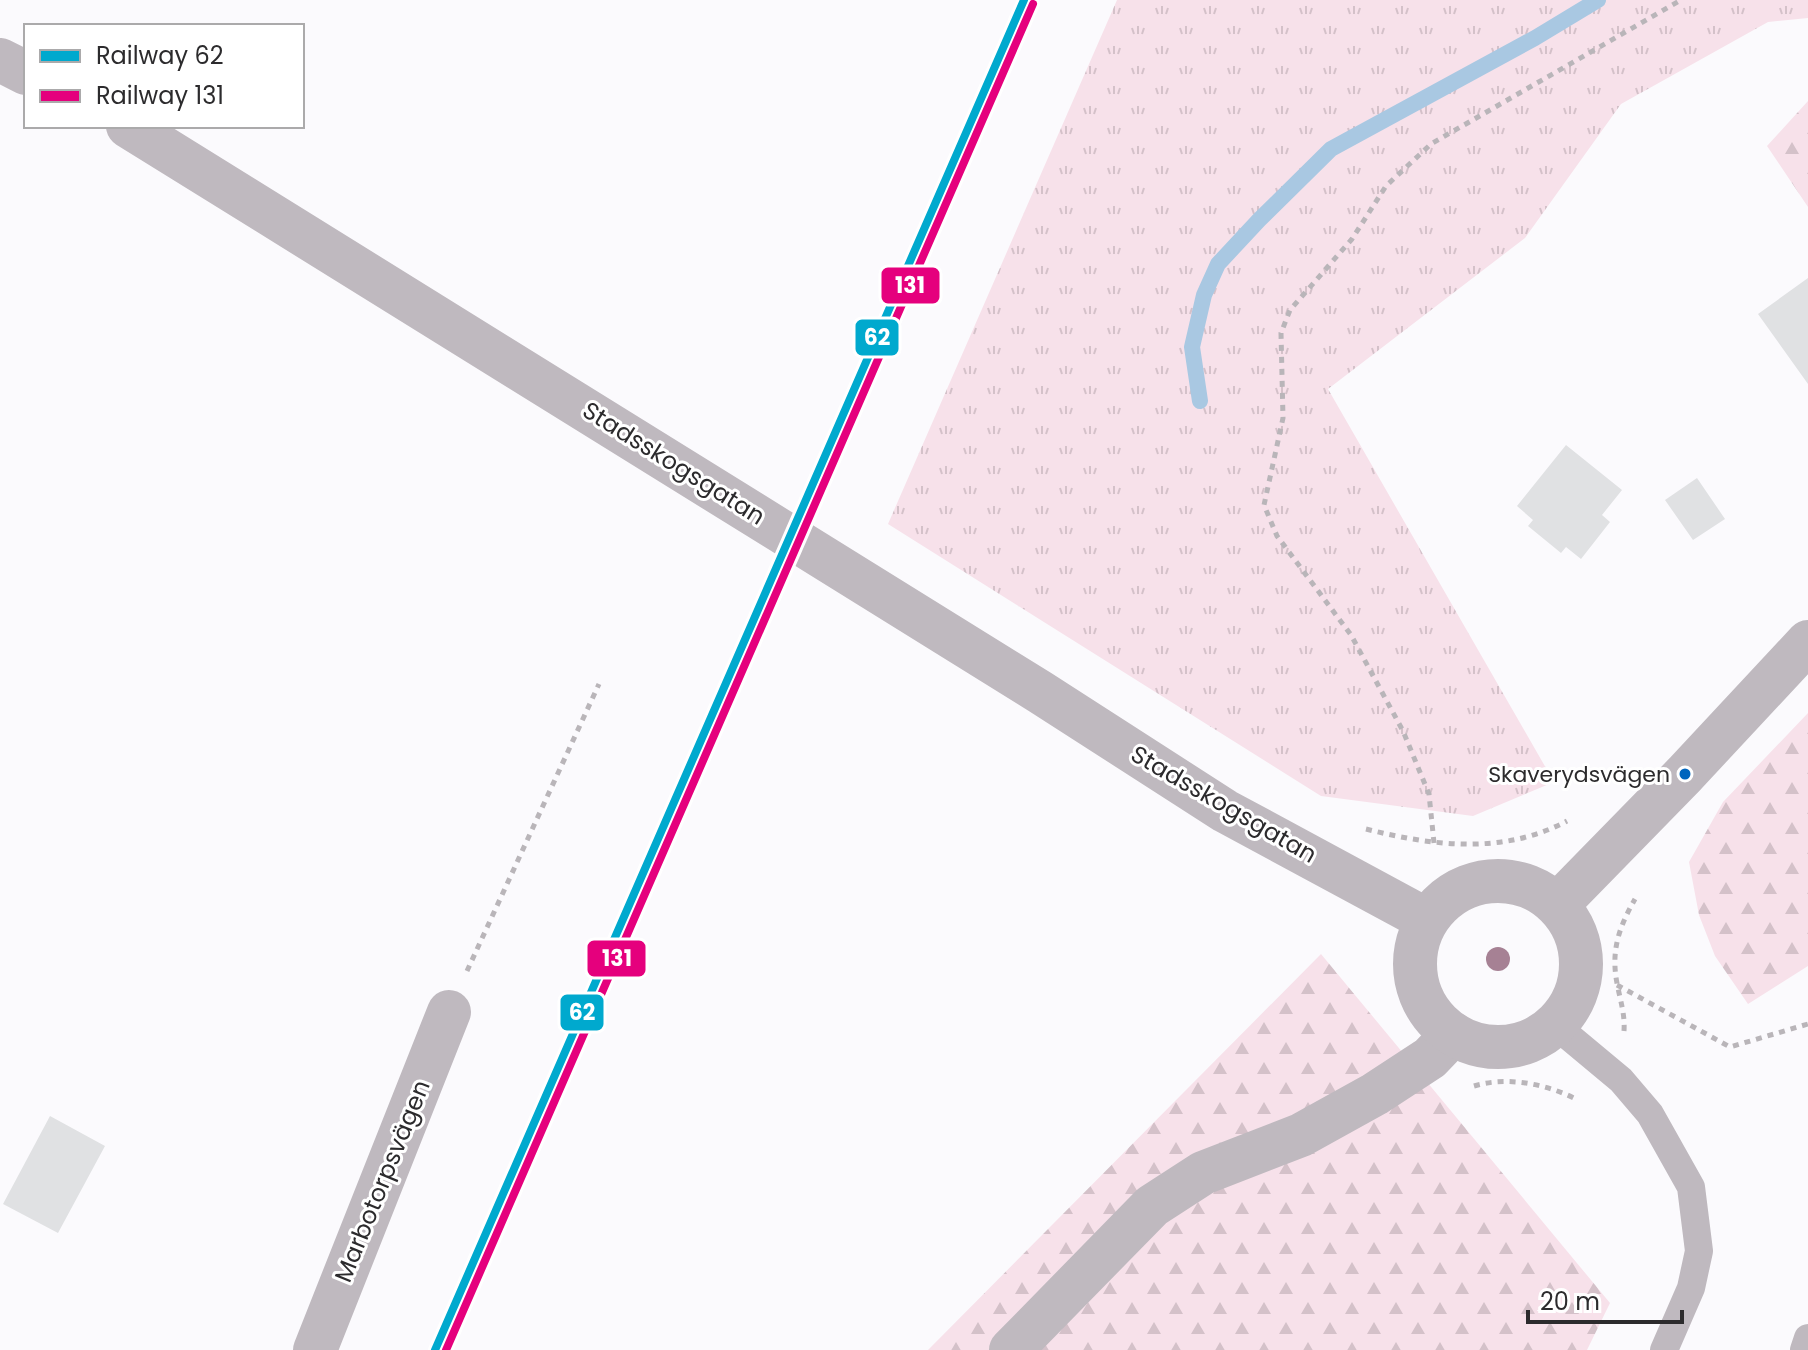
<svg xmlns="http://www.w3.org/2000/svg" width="1808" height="1350" viewBox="0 0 1808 1350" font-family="Poppins,sans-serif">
<defs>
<pattern id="grass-tufts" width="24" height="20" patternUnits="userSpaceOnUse" patternTransform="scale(2)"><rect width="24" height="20" fill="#f7e1ea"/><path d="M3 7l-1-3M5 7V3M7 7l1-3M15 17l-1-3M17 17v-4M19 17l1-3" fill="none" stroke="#d4c1c9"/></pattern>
<pattern id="forest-firs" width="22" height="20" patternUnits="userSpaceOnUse" patternTransform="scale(2)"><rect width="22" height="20" fill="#f7e1ea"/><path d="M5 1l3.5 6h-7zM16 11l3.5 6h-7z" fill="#d4c1c9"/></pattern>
</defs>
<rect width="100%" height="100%" fill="#fbfafd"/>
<!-- grass -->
<path fill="url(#grass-tufts)" d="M 1117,0 L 1808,0 L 1808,18 L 1768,22 L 1621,104 L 1525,238 L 1328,389 L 1554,782 L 1473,816 L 1321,796 L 888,524 Z"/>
<!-- forest -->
<path fill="url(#forest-firs)" d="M 1808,101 L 1808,207 L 1767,146 Z
M 1808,713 L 1808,966 L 1748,1004 L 1715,956 L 1699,915 L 1689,862 L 1723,802 Z
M 1321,954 L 1610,1303 L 1587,1350 L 928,1350 Z"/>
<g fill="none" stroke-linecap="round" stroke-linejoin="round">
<!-- stream -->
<path stroke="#a9c8e2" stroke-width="16" d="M 1200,401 L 1192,347 L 1204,295 L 1218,264 L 1259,220 L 1331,149 L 1535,38 L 1598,0"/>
</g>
<!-- building -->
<path fill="#e0e1e3" d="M 1808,278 L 1808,384 L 1758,314 Z
M 1566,445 L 1622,490 L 1602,515 L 1610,522 L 1581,559 L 1566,547 L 1561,553 L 1528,526 L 1533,520 L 1517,506 Z
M 1697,478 L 1725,519 L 1693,540 L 1665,500 Z
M 50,1116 L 105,1146 L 58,1233 L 3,1204 Z"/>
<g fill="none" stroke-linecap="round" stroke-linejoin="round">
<!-- path -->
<path stroke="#b9b5b9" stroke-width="5" stroke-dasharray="6 6" stroke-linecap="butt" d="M 1366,829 C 1433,846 1503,855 1567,821
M 1434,843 L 1429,794 L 1403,731 L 1351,635 L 1277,536 L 1264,505 L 1283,418 L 1281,333 L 1290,310 L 1352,239 L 1386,186 L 1431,144 L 1681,0
M 467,971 L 599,684
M 1617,985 L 1730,1047 L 1808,1024
M 1624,1031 C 1625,1015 1621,1003 1618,988 C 1610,953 1618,929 1635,899
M 1474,1086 C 1507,1076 1546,1084 1576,1099"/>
<!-- service -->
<path stroke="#bfb9bf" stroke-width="28" d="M 1555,1025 L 1621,1080 L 1650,1114 L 1691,1187 L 1699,1251 L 1691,1288 L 1664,1350
M 1804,1350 L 1808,1338"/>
<!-- minor -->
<path stroke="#bfb9bf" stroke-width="44" d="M 315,1350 L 449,1012
M 1011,1350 L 1152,1206 L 1203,1173 L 1301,1135 L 1375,1094 L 1430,1058 L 1453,1034"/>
<!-- tertiary -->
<path stroke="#bfb9bf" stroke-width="44" d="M 0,60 L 26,73
M 128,126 L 1040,692 L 1225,811 L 1427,920
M1415 964a83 83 0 1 1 166 0a83 83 0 1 1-166 0Z
M 1557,905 L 1685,774 L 1808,642"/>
<!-- rail-1 casing -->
<g stroke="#fff" stroke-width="14">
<path id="rail-1" d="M 435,1350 L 1024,0"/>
</g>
<!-- rail-2 casing -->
<g stroke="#fff" stroke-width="14">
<path id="rail-2" d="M 446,1350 L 1033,4"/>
</g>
<!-- rail-1 -->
<use href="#rail-1" stroke="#00a9ce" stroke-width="8"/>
<!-- rail-2 -->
<use href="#rail-2" stroke="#e5007d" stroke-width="8"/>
</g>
<!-- trees -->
<circle fill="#a68194" cx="1498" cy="959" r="12"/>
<!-- markers -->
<circle fill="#0065bd" stroke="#fff" stroke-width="3" cx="1685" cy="774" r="7"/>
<g text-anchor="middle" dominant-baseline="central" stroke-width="6" stroke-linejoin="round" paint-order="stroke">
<!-- bus labels -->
<g font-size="22" fill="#2c2b2d" stroke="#fff" text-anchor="end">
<text x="1670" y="774">Skaverydsvägen</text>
</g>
<!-- street labels -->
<g font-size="24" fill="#2c2b2d" stroke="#fff">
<text transform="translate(674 463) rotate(32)">Stadsskogsgatan</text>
<text transform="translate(1224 804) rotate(30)">Stadsskogsgatan</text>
<text transform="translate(382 1181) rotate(-68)">Marbotorpsvägen</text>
</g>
</g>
<g stroke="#fff" stroke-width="3">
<rect x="880" y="266" width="61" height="39" rx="8" fill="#e5007d"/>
<rect x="854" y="318" width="46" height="39" rx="8" fill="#00a9ce"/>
<rect x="586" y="939" width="61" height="39" rx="8" fill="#e5007d"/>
<rect x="559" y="993" width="46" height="39" rx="8" fill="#00a9ce"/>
</g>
<g font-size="22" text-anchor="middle" font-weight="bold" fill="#fff">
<text x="910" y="293">131</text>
<text x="877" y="345">62</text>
<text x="617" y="966">131</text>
<text x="582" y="1020">62</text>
</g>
<!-- legend -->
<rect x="24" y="24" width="280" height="104" fill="#ffffff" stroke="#abaaab" stroke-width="2"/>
<rect x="40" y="50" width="40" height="12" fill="#00a9ce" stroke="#abaaab" stroke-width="2"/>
<text x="96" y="64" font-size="24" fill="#2c2b2d">Railway 62</text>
<rect x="40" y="90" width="40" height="12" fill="#e5007d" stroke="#abaaab" stroke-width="2"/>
<text x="96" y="104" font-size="24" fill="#2c2b2d">Railway 131</text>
<!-- scale -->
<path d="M1528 1310v12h154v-12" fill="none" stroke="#2c2b2d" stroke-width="4"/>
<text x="1540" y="1310" font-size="24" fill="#2c2b2d" stroke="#ffffff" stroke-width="6" paint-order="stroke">20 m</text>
</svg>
